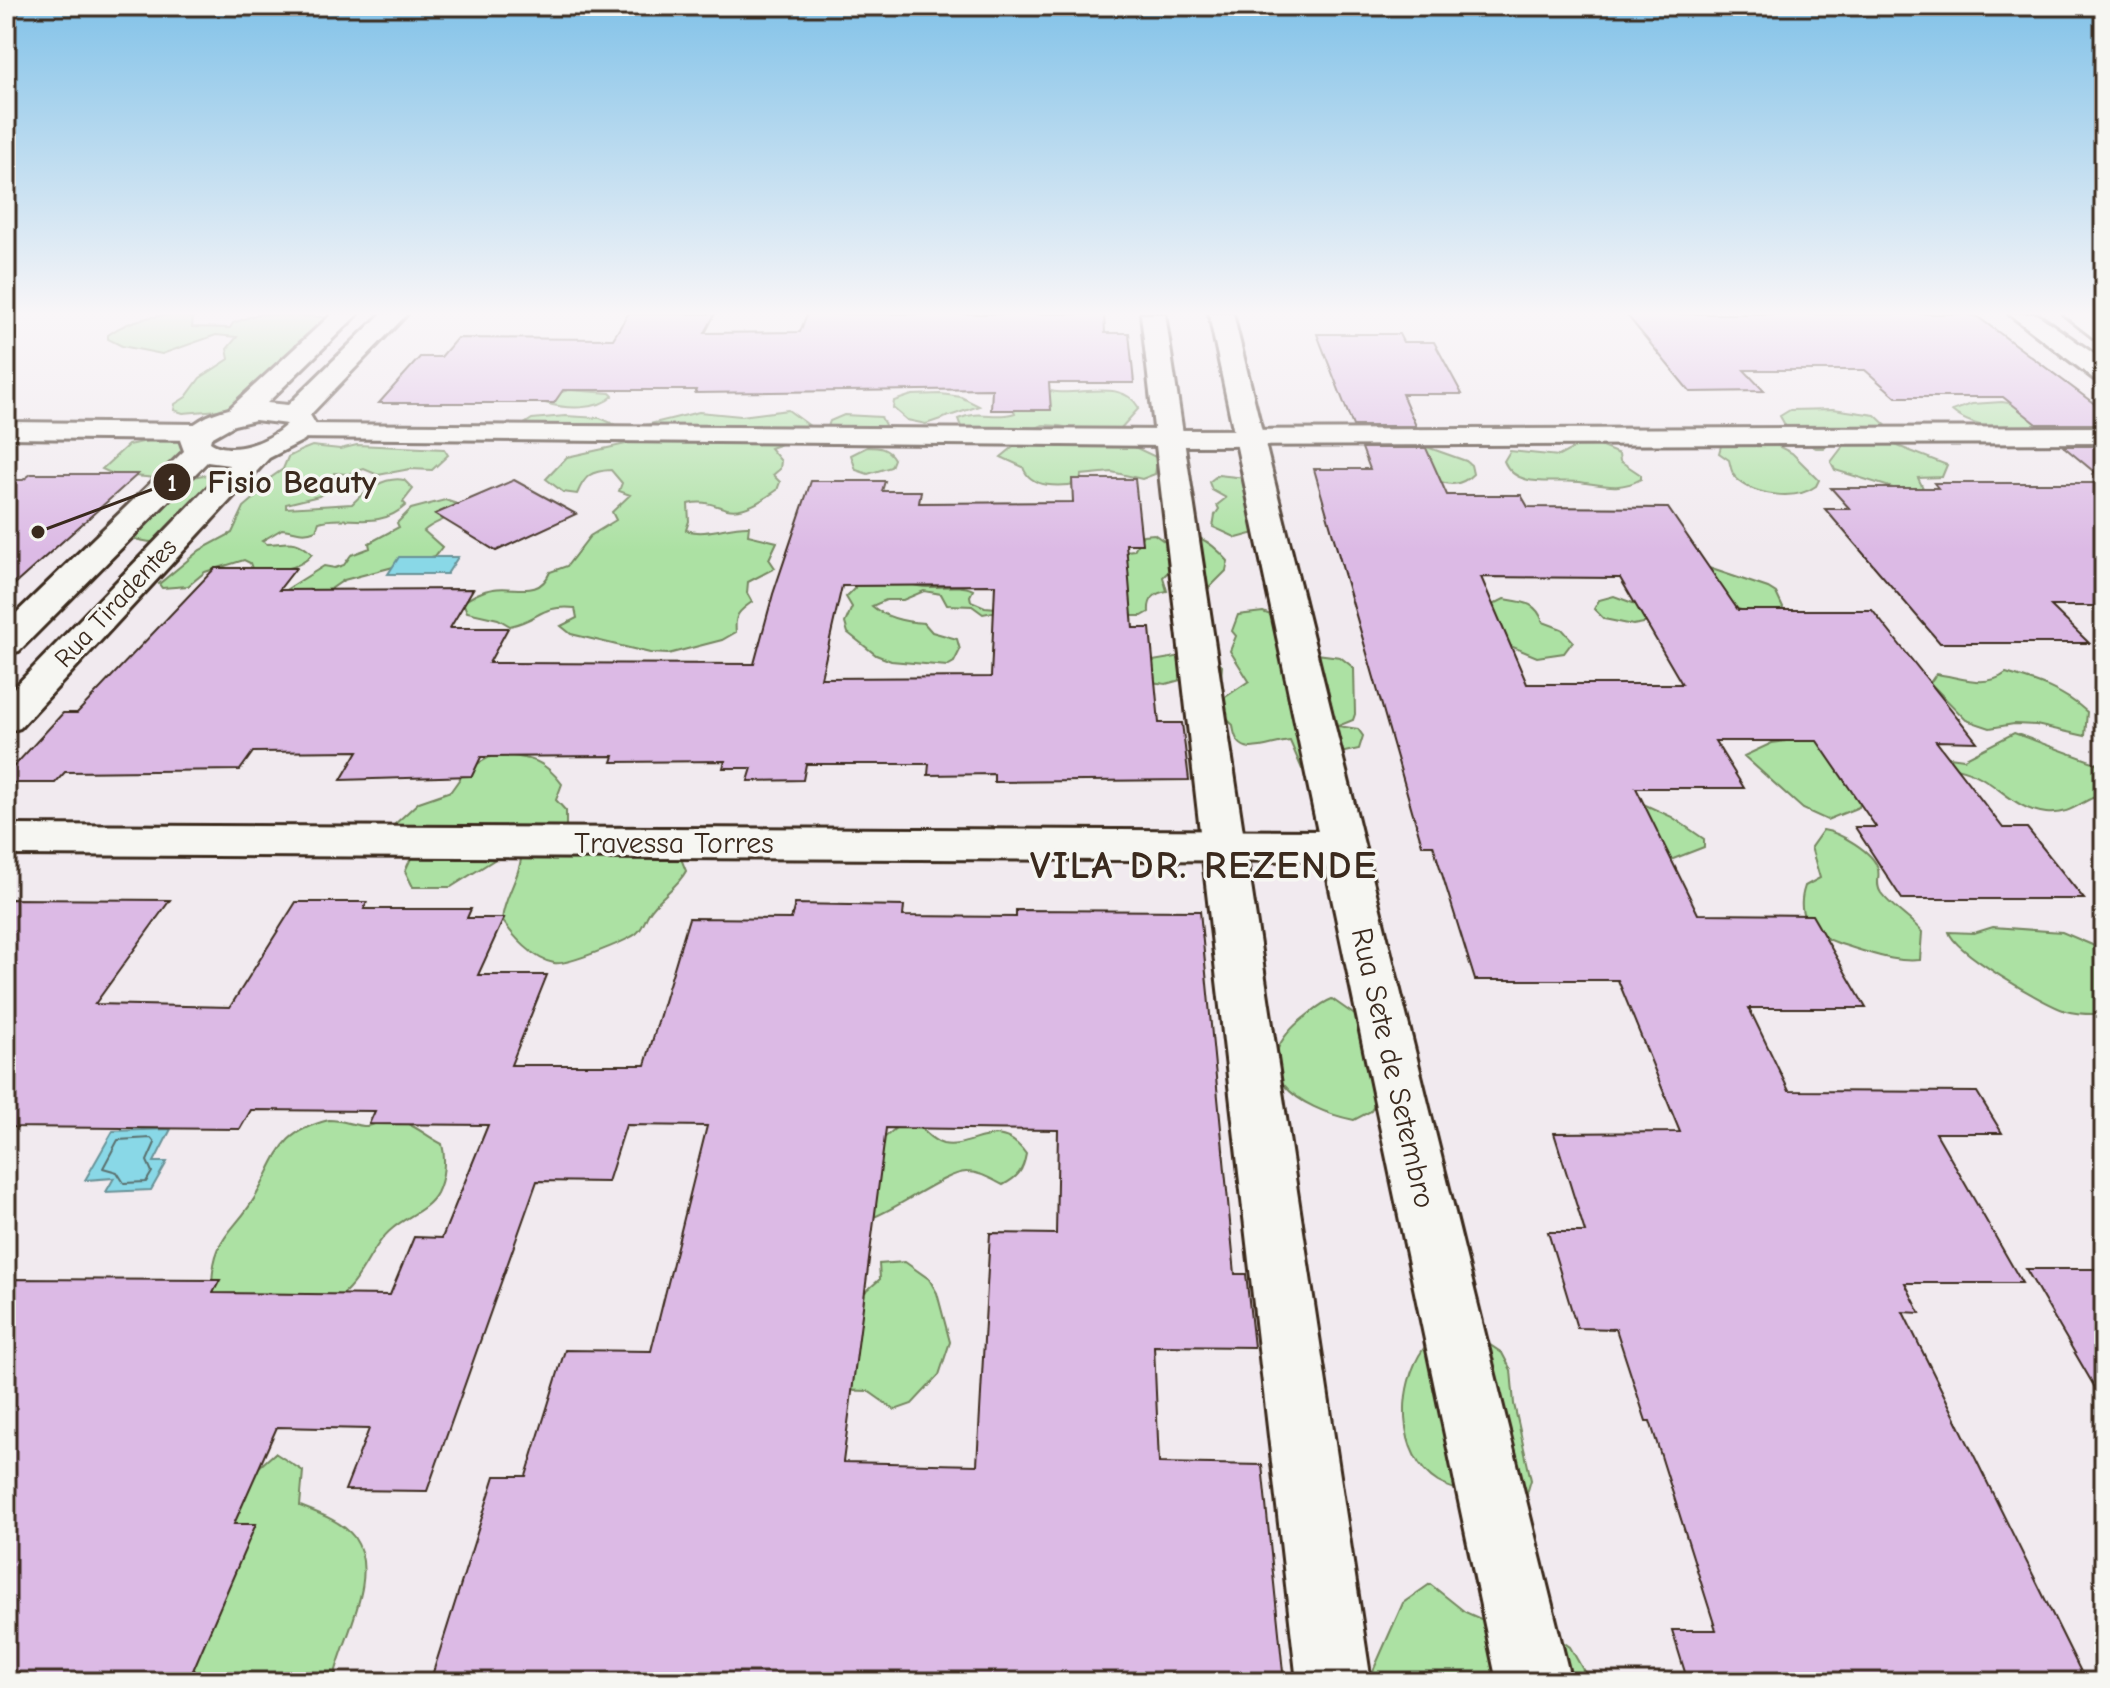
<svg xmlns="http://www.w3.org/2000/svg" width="2110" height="1688" viewBox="0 0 2110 1688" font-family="'Comic Neue',sans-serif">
<rect width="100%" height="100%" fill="#f1eaef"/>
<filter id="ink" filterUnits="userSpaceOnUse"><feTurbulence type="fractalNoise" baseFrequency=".0125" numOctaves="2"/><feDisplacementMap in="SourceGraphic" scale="16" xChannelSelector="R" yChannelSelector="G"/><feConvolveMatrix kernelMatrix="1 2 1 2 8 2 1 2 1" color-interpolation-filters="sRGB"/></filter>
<g filter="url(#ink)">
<!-- green -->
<path fill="#ace1a3" stroke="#748660" stroke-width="2" d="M 258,314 L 322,317 L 325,321 L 305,337 L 309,341 L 231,409 L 183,413 L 174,410 L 175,404 L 186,397 L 200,378 L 229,359 L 227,349 L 237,337 L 216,335 L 162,354 L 122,346 L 108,339 L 108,335 C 129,319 168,310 193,318 L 192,327 L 230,328 L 233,323 Z
M 1040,388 C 1070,402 1120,374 1139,408 L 1120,429 L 1097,433 L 1059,426 L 1043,425 L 1019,435 L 962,429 L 958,419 C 980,409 995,420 1015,413 L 1012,406 Z
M 569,390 L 610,393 L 613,396 C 597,411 565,409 545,403 L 547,396 Z
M 941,394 L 961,397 L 979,406 L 926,424 L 907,420 L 893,408 L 894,401 L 912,395 Z
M 2002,402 L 2051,410 L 2104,409 L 2104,429 C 2061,426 1986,441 1952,411 L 1972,404 Z
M 1833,409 L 1875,415 L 1894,433 L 1835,441 L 1824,448 L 1816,448 L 1790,434 L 1780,416 L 1790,410 Z
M 788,410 L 810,426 L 796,439 L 770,448 L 781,461 L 780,469 L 773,475 L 780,482 L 777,490 C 764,499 745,513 727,509 C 712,505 705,500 688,504 L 689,521 L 686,530 C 706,537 728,525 749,526 L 748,535 L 777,542 L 769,559 L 775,568 L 748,582 L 747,593 L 752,602 C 739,611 734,615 736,632 L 722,640 L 668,654 L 650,653 L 571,634 L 561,626 L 577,618 L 575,608 C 539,605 541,619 510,626 L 498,619 L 467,612 L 463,602 C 473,596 481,591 493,589 C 515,585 539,599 550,572 L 567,566 L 590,536 L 616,520 L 612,512 L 630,495 L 619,491 L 622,483 L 611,470 C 591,471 585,475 577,494 L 563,492 L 546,479 L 567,457 L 626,444 L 625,430 L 699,412 L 741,416 Z
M 844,415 L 881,417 L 886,427 L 883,430 L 826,432 L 830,421 Z
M 565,416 L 600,418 L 614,424 C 590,451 546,445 521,426 L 532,419 Z
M 157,439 L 196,441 L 156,478 L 113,474 L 102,469 L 128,445 Z
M 1735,440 L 1772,443 L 1792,453 L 1819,480 L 1816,486 C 1796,501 1754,496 1736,478 C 1731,473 1731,467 1729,460 L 1719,453 L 1721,446 Z
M 1066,441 L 1095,446 L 1124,442 L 1158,458 L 1155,474 L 1142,479 L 1112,472 L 1081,475 L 1080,483 C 1061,487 1030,489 1023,467 L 1001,457 L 1017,444 Z
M 1853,441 L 1895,445 L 1947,465 L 1942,477 L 1918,478 L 1924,490 L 1893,488 L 1835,470 L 1831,462 L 1844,445 Z
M 1581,444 L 1597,445 L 1619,454 L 1620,461 L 1641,475 L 1641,479 C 1620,491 1603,485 1579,482 C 1555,479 1516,490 1504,461 L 1510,451 L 1559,456 Z
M 357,445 L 444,449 L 448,455 L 432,470 L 410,469 L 378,475 L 364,469 L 348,474 L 334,473 L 334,477 L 347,479 L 348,487 L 331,488 L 319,496 L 286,504 L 286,508 L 352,504 C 366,490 384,476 404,480 L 413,489 L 403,502 L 406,505 C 377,532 346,513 319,522 L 316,530 C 301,536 296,530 282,529 L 262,541 L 267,544 C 288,543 296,538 312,554 C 300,571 272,571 253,571 L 250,563 L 244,560 L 205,572 L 188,586 L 162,588 L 159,584 L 200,550 L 232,533 L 244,507 L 265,489 L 266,481 L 283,469 L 288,457 L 302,450 L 312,446 L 340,449 Z
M 1424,446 L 1466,461 L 1471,465 L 1473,474 C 1448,500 1420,469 1400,452 Z
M 867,447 C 879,447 888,448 894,459 L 891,467 L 868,474 L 856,470 L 851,455 Z
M 203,475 L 219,478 L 160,542 C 148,544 140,539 128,538 L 138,495 L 155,484 Z
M 1218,475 L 1245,478 L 1255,533 L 1237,538 L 1213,527 L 1215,515 L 1219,509 L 1217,505 L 1226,498 L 1212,490 L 1209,482 Z
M 445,500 L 457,504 C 453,521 435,520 424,531 L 442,547 L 435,556 L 344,580 L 322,595 L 284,591 L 324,566 L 335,568 L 344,565 L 351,555 L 370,548 L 369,543 L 399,527 L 397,523 L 411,509 Z
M 1154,534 L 1164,541 C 1193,529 1209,539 1228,561 L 1226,571 L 1205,592 L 1175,573 L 1167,573 L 1163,577 L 1167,591 C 1154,593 1148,599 1149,612 L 1142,616 L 1128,616 L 1126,551 L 1134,550 L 1143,535 Z
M 1697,564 L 1768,588 L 1776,593 L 1783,608 L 1780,612 L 1741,610 L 1732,607 L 1633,625 L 1604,619 L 1594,609 L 1599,600 L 1614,596 L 1641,606 Z
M 848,580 L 906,582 C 925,593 956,581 973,590 L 970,596 L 971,601 L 985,607 L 1009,609 L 983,614 L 972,606 L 947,605 L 941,594 L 924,591 L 903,600 L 886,600 L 872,606 C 886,618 906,622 924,623 L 932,632 L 957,639 L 960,650 L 954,662 L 947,666 L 891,661 L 876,655 L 848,633 L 845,623 L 852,607 L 846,597 L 855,588 Z
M 1504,599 C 1524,602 1536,602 1543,622 L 1562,629 L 1573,641 L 1564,653 L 1537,657 L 1508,645 L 1492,605 Z
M 1263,612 L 1278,618 L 1301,652 L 1340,657 L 1354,668 L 1355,714 L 1353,720 L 1338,726 L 1358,729 L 1363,736 L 1359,749 L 1340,753 L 1313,770 L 1302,769 L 1290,741 C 1266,743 1237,763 1233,725 L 1221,714 L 1218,702 L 1249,681 L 1230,651 L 1236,636 L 1232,631 L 1238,615 Z
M 1205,652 L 1222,666 L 1221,679 L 1195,676 L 1166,684 L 1151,682 L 1147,662 Z
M 2006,673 C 2037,682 2063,690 2087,712 L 2085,736 L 2036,725 L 2014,724 L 1990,728 L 1966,720 L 1930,683 L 1936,674 C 1960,677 1986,689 2006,673 Z
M 2014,733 L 2104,766 L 2104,796 C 2085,795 2075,816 2046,813 C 2018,810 2003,790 1980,777 C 1951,761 1901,761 1870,768 L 1859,807 L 1827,820 L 1803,809 L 1744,756 L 1772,743 L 1808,738 L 1964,759 Z
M 495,754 C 527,758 541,756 562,784 L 556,800 L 566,811 L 566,827 L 571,833 L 680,856 L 686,871 C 677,888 659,897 649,913 C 644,921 644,927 636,934 C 624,942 566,966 554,963 C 534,960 513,936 502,920 C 504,897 518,881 521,859 L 515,854 L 502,855 L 451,887 L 413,887 L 405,871 L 413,854 L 392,832 L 395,824 L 419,802 L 451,791 L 466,770 Z
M 1639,802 L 1672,817 L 1704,839 L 1704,847 L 1668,861 Z
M 1823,830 C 1839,832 1874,852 1878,869 C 1880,878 1875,884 1881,893 C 1892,908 1911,918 1922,932 L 1920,960 C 1901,962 1882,957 1863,951 C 1829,941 1790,930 1805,886 L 1820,878 L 1811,847 Z
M 1993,927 L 2062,932 L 2104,950 L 2104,1014 C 2092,1014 2078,1015 2066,1011 C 2044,1004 1954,952 1949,932 L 1974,933 Z
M 1332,999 L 1359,1018 L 1359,1034 L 1381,1093 L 1371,1111 L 1354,1120 C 1299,1109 1240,1071 1301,1020 C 1312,1012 1319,1004 1332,999 Z
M 329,1120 C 343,1120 355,1126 367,1126 C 373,1126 379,1121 385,1120 C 409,1118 422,1134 442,1144 C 446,1159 444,1179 437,1193 C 428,1210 407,1216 393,1228 C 373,1244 366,1270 349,1288 C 335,1304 314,1313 297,1324 L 212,1293 C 211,1231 236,1235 259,1190 C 280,1151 281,1132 329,1120 Z
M 913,1121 C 922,1128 931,1141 943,1144 C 972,1150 998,1115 1026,1154 C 1023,1171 1018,1177 1003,1185 C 991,1179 980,1172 967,1172 C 947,1171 895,1211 871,1218 L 877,1144 L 897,1127 Z
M 905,1262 L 929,1279 L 937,1293 L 950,1342 L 939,1375 L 912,1404 L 895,1410 L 868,1391 L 835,1390 L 855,1301 L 880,1279 L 879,1264 Z
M 1447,1327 L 1472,1333 L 1502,1353 L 1511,1370 L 1514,1404 L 1531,1480 L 1526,1497 C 1507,1505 1487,1501 1467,1493 C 1458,1490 1447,1487 1438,1482 C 1396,1456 1397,1385 1424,1348 C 1429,1340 1440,1333 1447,1327 Z
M 275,1453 L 303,1471 L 300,1506 C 318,1513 342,1521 354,1537 C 382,1577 341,1640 333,1682 L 126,1682 L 204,1516 Z
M 1430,1584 L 1465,1612 L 1501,1628 L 1534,1621 L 1570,1647 L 1590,1682 L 1364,1682 L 1373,1671 L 1403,1603 Z"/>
<!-- water -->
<path fill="#89d8e7" stroke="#6a9297" stroke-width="2" d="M 399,557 L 458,557 L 447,574 L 388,574 Z
M 171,1129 L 154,1162 L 167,1162 L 151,1190 L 106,1192 L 114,1178 L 85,1180 L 113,1131 Z"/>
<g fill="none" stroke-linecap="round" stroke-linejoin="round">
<!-- shore -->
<path stroke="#5a706e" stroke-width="2" d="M 151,1138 L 155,1143 L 147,1161 L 152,1172 L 146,1182 L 124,1183 L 117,1172 L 103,1168 L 118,1140 Z"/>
</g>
<!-- building -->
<path fill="#dcbae5" stroke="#3b2a1e" stroke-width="2" fill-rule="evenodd" d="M 628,314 L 715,314 L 705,333 L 800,332 L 807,314 L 1104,314 L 1105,333 L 1129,333 L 1134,383 L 1049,383 L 1051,410 L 991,410 L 992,389 L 695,393 L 696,390 L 563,390 L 554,403 L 379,403 L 420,357 L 441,357 L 457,338 L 613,339 Z
M 1626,314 L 1965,314 L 1978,317 L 2104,411 L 2104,424 L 2037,424 L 2003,397 L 1896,397 L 1865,370 L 1744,370 L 1764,391 L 1690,392 Z
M 1317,334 L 1399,334 L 1403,342 L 1434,342 L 1462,394 L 1402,394 L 1416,426 L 1353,426 Z
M 2063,446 L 2104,446 L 2104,480 Z
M 1362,448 L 1426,448 L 1447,495 L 1521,495 L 1528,507 L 1668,508 L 1738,610 L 1872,610 L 1977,742 L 1936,741 L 2003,828 L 2027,828 L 2084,899 L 1902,899 L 1855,827 L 1876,827 L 1817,741 L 1715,741 L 1744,788 L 1636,788 L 1698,914 L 1812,915 L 1866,1008 L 1749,1008 L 1789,1091 L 1977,1092 L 2002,1133 L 1936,1133 L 2022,1283 L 1905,1283 L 1920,1313 L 1903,1312 L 2086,1682 L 1688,1682 L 1672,1630 L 1716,1630 L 1650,1421 L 1646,1421 L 1616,1329 L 1577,1328 L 1548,1232 L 1585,1232 L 1554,1133 L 1680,1132 L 1618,980 L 1475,980 L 1433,845 L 1422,845 L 1314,469 L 1370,469 ZM 1481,577 L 1620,578 L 1682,684 L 1527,684 Z
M 31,474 L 138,474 L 6,592 L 6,480 L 23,480 Z
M 1072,479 L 1135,479 L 1142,544 L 1126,544 L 1133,628 L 1150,628 L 1159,723 L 1182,723 L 1189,780 L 994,782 L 994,774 L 928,775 L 929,764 L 806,764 L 803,780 L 748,781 L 752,768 L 723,768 L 725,761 L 612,762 L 614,756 L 481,757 L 472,776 L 341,780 L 358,751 L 253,752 L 240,770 L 65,772 L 55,783 L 6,783 L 6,775 L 63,713 L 77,713 L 215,568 L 296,568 L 279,590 L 473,589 L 450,628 L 508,628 L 489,663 L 754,664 L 773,594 L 811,481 L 885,481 L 882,491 L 921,491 L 919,503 L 1073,502 ZM 995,585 L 991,677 L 821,678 L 842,586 Z
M 514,480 L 576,514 L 496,551 L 435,514 Z
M 1934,483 L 2104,483 L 2104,606 L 2051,606 L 2089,643 L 1940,643 L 1825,509 L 1850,509 L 1831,488 L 1938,488 Z
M 6,899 L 170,900 L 95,1004 L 230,1007 L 296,902 L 367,902 L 364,909 L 471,909 L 467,918 L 504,918 L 478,975 L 547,975 L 511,1065 L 645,1065 L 689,918 L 791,919 L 795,904 L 904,906 L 903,916 L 1016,917 L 1016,910 L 1200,911 L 1235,1274 L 1246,1274 L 1254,1347 L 1154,1346 L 1159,1463 L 1262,1465 L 1284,1682 L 430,1682 L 495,1476 L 526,1476 L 565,1350 L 651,1351 L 707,1126 L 626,1125 L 608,1182 L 537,1181 L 427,1491 L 345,1490 L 369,1429 L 277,1427 L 234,1524 L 256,1524 L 188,1682 L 6,1682 L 6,1279 L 220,1280 L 213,1293 L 390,1295 L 414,1237 L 442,1238 L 488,1125 L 369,1124 L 375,1111 L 251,1110 L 240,1129 L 6,1127 ZM 886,1128 L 1058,1130 L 1056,1234 L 990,1233 L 977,1465 L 843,1462 Z
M 2026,1269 L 2104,1269 L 2104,1403 Z"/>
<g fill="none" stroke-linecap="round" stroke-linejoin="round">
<!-- street casing -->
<g stroke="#3b2a1e" stroke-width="6">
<path id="street" d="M 6,422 L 200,424 L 210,426 L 214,432 L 210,438 L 200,440 L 6,438 Z
M 298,424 L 1169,430 L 2104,427 L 2104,443 L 1169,446 L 288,438 L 284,432 L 288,426 Z
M 6,825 L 1342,831 L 1357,835 L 1363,846 L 1357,857 L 1342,861 L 6,855 Z"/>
</g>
<!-- secondary casing -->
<g stroke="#3b2a1e" stroke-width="6">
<path id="secondary" d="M 332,314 L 358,314 L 267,403 L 288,405 L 381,314 L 407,314 L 310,415 L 316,425 L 304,440 L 269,458 L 20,728 L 6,732 L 6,696 L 229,465 L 207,462 L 19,651 L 6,654 L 6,623 L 184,451 L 180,440 C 192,422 208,414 229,409 ZM 255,420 L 287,424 C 270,441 232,457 210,442 L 211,438 L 234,425 Z
M 1141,314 L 1165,314 L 1371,1682 L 1297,1682 Z
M 1209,314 L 1233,314 L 1571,1682 L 1497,1682 Z
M 2009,314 L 2037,314 L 2104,361 L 2104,381 L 2094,379 Z
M 2063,314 L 2091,314 L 2104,322 L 2104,342 L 2095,339 Z"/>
</g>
<!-- street -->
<use href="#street" fill="#f6f6f2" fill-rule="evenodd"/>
<!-- secondary -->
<use href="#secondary" fill="#f6f6f2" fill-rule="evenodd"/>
</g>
</g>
<!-- sky -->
<linearGradient id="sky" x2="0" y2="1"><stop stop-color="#82c2e8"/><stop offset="0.57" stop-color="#f9f6f8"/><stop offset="1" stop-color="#f9f6f8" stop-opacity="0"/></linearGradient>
<rect width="2110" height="550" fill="url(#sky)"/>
<g text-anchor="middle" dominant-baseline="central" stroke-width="7" stroke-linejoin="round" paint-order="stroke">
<!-- far-street labels -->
<g font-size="26" fill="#3b2a1e" stroke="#f6f6f2">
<text transform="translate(116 603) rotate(-47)">Rua Tiradentes</text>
</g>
<!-- street labels -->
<g font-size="30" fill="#3b2a1e" stroke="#f6f6f2">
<text x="674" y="843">Travessa Torres</text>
<text transform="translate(1393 1068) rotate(77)">Rua Sete de Setembro</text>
</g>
<!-- district labels -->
<g font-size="38" font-weight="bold" letter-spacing="2" fill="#3b2a1e" stroke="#f6f6f2">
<text x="1204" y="866">VILA DR. REZENDE</text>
</g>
</g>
<!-- callouts -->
<path fill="none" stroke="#3b2a1e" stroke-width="3" d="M38 532L172 482"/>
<g fill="#3b2a1e" stroke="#f6f6f2" stroke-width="3">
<circle cx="38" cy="532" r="8"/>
<circle cx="172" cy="482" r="20"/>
</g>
<g font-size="24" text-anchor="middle" font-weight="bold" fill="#fff">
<text x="172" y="491">1</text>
</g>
<g font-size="32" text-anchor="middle" font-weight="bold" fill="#3b2a1e" stroke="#f6f6f2" stroke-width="7" stroke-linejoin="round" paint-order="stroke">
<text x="292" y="493">Fisio Beauty</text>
</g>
<!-- margin -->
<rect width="2110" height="1688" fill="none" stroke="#f6f6f2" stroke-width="32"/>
<rect x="16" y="16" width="2078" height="1656" fill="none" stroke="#3b2a1e" stroke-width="3" filter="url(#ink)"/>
</svg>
